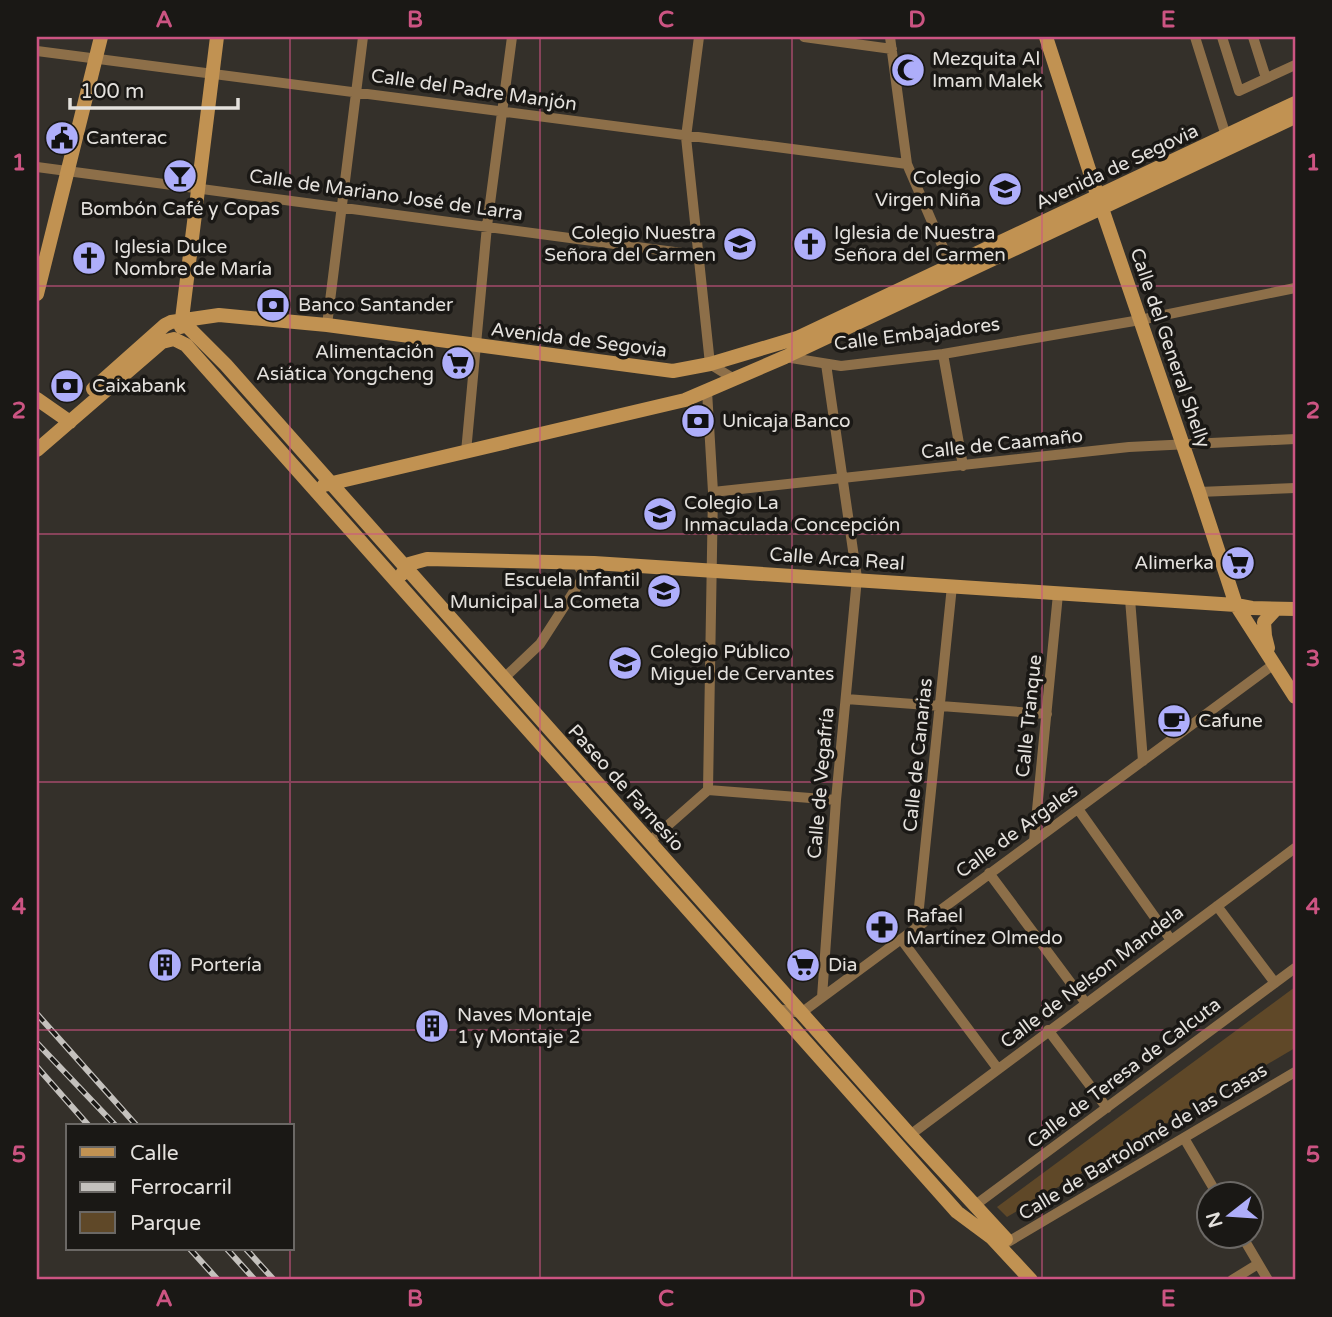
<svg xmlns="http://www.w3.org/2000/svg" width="1332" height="1317" viewBox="0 0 1332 1317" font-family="'Varela Round',sans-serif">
<rect width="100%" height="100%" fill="#34302a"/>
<!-- green -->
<path fill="#5f4828" d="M 1295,987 L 1295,1048 L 1007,1217 L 997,1207 Z"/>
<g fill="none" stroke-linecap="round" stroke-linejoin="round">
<!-- street -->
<path stroke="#8d6f49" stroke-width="10" d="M 699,37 L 686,137 L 710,364 L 734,379
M 804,37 L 892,49
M 890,37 L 907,164 L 951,266
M 1195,37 L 1226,136 L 1225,141
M 1222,37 L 1239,91 L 1295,65
M 1253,37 L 1266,78
M 37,51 L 907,164
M 37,167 L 697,255
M 327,325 L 363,37
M 943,354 L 963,466
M 785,357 L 841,366 L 943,354 L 1140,320 L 1295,288
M 466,452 L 487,226 L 512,37
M 713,492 L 1129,447 L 1295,439
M 1199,492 L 1295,488
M 1130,599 L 1143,761
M 503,679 L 540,644 L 580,582 L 583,574 L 577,563
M 846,699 L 1047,714
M 708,790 L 836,800
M 1078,809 L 1171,940
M 1034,841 L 1058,594
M 649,842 L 708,790 L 713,492 L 707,391
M 989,873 L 1085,1002
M 1217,906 L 1275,983
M 917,927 L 952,586
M 901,939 L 998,1069
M 822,997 L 836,800 L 857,578 L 826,364
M 777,1009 L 801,1013 L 1274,664
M 1048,1030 L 1107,1108
M 910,1135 L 1295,848
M 1184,1138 L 1217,1194
M 974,1206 L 1295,968
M 1242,1236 L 1268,1280
M 1008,1242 L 1295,1072
M 1232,1280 L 1258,1264"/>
<!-- secondary -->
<path stroke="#c19252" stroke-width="14" d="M 1046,37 L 1094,185 L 1199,492 L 1236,605 L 1295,697
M 37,294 L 101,37
M 182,321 L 226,365 L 910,1135 L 1006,1239
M 181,327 L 217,37
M 93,389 L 165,325 L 171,322 L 219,315 L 327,325 L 673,371 L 710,364 L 797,338 L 1295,103
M 37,399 L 70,422
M 37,450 L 162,342 L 174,339 L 186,345 L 957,1212 L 992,1238 L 1031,1280
M 324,485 L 685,400 L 785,357 L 1295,117
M 402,574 L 409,564 L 427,559 L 594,563 L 1236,605 L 1252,608 L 1295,609
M 1268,648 L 1265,636 L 1264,622 L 1276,609"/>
<!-- rail casing -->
<g stroke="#c4c1bd" stroke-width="6">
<path id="rail" d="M 37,1014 L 137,1126
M 37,1043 L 116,1126
M 37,1067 L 89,1126
M 190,1249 L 218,1280
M 227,1249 L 255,1280
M 246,1249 L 274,1280"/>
</g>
<!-- rail -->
<use href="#rail" stroke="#1a1815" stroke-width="3.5" stroke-dasharray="10" stroke-linecap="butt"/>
</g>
<!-- grid -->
<path fill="none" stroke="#cc5482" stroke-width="2" stroke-opacity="0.55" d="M 290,37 L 290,1126M 540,37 L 540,1280M 792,37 L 792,1280M 1042,37 L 1042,1280M 37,286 L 1295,286M 37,534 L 1295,534M 37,782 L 1295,782M 37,1030 L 1295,1030M 290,1249 L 290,1280"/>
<!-- icons -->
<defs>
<g id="mosque-disc" transform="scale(1.75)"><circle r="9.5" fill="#aeaefa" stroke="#1a1815"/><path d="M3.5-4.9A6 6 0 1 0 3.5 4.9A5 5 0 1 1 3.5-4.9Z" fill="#111"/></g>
<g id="civic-disc" transform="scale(1.75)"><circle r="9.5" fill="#aeaefa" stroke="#1a1815"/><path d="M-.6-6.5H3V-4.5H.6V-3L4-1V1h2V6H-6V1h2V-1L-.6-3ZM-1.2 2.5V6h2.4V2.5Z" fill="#111"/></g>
<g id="bar-disc" transform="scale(1.75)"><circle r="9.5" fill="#aeaefa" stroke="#1a1815"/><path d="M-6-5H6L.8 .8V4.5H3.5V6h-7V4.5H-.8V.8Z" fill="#111"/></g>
<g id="school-disc" transform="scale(1.75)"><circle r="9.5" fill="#aeaefa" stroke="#1a1815"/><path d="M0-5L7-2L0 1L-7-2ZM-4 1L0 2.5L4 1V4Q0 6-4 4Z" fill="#111"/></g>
<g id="church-disc" transform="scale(1.75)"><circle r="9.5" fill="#aeaefa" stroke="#1a1815"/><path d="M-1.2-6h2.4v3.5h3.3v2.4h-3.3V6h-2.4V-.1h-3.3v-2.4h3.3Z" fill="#111"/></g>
<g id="bank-disc" transform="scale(1.75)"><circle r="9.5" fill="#aeaefa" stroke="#1a1815"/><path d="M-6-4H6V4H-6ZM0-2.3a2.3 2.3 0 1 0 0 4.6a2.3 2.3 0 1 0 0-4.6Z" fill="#111"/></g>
<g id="supermarket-disc" transform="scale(1.75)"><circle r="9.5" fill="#aeaefa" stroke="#1a1815"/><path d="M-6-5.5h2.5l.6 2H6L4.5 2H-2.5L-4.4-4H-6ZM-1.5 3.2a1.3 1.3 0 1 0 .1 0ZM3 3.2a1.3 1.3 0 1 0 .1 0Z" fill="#111"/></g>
<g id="cafe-disc" transform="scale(1.75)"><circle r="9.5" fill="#aeaefa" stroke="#1a1815"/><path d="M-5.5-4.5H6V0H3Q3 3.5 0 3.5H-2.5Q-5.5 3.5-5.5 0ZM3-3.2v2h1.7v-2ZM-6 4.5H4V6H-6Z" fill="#111"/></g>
<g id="pharmacy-disc" transform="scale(1.75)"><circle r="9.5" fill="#aeaefa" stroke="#1a1815"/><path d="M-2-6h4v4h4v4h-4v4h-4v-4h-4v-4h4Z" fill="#111"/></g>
<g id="building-disc" transform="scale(1.75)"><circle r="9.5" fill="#aeaefa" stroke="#1a1815"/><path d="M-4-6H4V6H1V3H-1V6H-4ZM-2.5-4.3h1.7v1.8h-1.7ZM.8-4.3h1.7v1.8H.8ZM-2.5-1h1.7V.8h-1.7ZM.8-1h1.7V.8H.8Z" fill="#111"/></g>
</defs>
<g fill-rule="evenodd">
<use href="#mosque-disc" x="908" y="70"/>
<use href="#civic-disc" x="62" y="138"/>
<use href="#bar-disc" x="180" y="176"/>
<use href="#school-disc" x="1005" y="189"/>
<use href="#school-disc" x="740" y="244"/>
<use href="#church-disc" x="810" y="244"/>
<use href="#church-disc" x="89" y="258"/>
<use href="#bank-disc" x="273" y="305"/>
<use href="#supermarket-disc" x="458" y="363"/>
<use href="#bank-disc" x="67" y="386"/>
<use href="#bank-disc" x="698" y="421"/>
<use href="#school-disc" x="660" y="514"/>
<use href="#supermarket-disc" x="1238" y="563"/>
<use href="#school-disc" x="664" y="591"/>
<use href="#school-disc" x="625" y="663"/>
<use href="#cafe-disc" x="1174" y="721"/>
<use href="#pharmacy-disc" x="882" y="927"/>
<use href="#building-disc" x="165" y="965"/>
<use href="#supermarket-disc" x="803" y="965"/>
<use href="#building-disc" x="432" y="1026"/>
</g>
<g text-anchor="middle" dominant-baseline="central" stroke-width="7" stroke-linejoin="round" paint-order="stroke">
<!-- poi labels -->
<g font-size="19" fill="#e4e1dd" stroke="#1a1815" text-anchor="start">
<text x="932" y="59">Mezquita Al<tspan x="932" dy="22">Imam Malek</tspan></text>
<text x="86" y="138">Canterac</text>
<text x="981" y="178" text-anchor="end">Colegio<tspan x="981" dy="22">Virgen Niña</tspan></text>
<text x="180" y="209" text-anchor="middle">Bombón Café y Copas</text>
<text x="716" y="233" text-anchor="end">Colegio Nuestra<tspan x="716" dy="22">Señora del Carmen</tspan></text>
<text x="834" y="233">Iglesia de Nuestra<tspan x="834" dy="22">Señora del Carmen</tspan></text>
<text x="114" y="247">Iglesia Dulce<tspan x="114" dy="22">Nombre de María</tspan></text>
<text x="298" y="305">Banco Santander</text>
<text x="434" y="352" text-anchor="end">Alimentación<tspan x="434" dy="22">Asiática Yongcheng</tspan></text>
<text x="92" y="386">Caixabank</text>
<text x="722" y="421">Unicaja Banco</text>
<text x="684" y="503">Colegio La<tspan x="684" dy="22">Inmaculada Concepción</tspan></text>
<text x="1214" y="563" text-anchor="end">Alimerka</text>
<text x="640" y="580" text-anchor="end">Escuela Infantil<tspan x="640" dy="22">Municipal La Cometa</tspan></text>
<text x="650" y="652">Colegio Público<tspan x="650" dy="22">Miguel de Cervantes</tspan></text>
<text x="1198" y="721">Cafune</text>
<text x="906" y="916">Rafael<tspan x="906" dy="22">Martínez Olmedo</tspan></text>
<text x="190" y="965">Portería</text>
<text x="828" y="965">Dia</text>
<text x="457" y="1015">Naves Montaje<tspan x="457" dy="22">1 y Montaje 2</tspan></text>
</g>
<!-- street labels -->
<g font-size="19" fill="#e4e1dd" stroke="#1a1815">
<text transform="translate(474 90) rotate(8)">Calle del Padre Manjón</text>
<text transform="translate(1117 167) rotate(-25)">Avenida de Segovia</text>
<text transform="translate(386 195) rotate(8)">Calle de Mariano José de Larra</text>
<text transform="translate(917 334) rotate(-7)">Calle Embajadores</text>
<text transform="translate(579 340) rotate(7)">Avenida de Segovia</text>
<text transform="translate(1170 348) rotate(71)">Calle del General Shelly</text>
<text transform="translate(1002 444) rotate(-6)">Calle de Caamaño</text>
<text transform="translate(837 559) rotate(4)">Calle Arca Real</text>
<text transform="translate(1029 716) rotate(-84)">Calle Tranque</text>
<text transform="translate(918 755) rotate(-84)">Calle de Canarias</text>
<text transform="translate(821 783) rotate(-85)">Calle de Vegafría</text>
<text transform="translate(626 788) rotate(48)">Paseo de Farnesio</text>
<text transform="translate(1017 831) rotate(-36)">Calle de Argales</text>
<text transform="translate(1092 977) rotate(-37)">Calle de Nelson Mandela</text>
<text transform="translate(1124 1073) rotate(-37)">Calle de Teresa de Calcuta</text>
<text transform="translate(1143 1142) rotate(-31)">Calle de Bartolomé de las Casas</text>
</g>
</g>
<!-- border -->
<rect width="1332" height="1317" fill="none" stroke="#1a1815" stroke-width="77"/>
<!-- legend -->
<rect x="66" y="1124" width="228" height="126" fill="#1a1815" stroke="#6b6865" stroke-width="2"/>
<rect x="80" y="1147" width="35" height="10" fill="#c19252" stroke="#6b6865" stroke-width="2"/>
<text x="130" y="1160" font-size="21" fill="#e4e1dd">Calle</text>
<rect x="80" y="1182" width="35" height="10" fill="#c4c1bd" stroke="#6b6865" stroke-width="2"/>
<text x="130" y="1194" font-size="21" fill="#e4e1dd">Ferrocarril</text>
<rect x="80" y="1212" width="35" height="21" fill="#5f4828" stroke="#6b6865" stroke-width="2"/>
<text x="130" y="1230" font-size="21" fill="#e4e1dd">Parque</text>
<!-- north arrow -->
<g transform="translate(1230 1215) rotate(253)"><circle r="33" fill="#1a1815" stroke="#6b6865" stroke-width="2"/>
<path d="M0-5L12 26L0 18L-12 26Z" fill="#aeaefa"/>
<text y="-10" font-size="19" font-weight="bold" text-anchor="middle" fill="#e4e1dd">N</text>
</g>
<!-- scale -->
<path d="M70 98v10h168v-10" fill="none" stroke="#e4e1dd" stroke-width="3.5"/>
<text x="80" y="98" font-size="21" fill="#e4e1dd" stroke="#1a1815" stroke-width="5" paint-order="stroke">100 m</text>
<rect x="38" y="38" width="1256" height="1240" fill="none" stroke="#cc5482" stroke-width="2.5"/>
<g font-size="23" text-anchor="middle" font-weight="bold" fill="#cc5482">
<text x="164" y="27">A</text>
<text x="415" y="27">B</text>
<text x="666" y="27">C</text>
<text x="917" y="27">D</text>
<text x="1168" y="27">E</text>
<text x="19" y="170">1</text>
<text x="1313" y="170">1</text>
<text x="19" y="418">2</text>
<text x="1313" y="418">2</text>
<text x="19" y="666">3</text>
<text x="1313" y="666">3</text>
<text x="19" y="914">4</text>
<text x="1313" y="914">4</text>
<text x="19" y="1162">5</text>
<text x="1313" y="1162">5</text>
<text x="164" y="1306">A</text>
<text x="415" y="1306">B</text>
<text x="666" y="1306">C</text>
<text x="917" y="1306">D</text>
<text x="1168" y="1306">E</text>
</g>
</svg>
